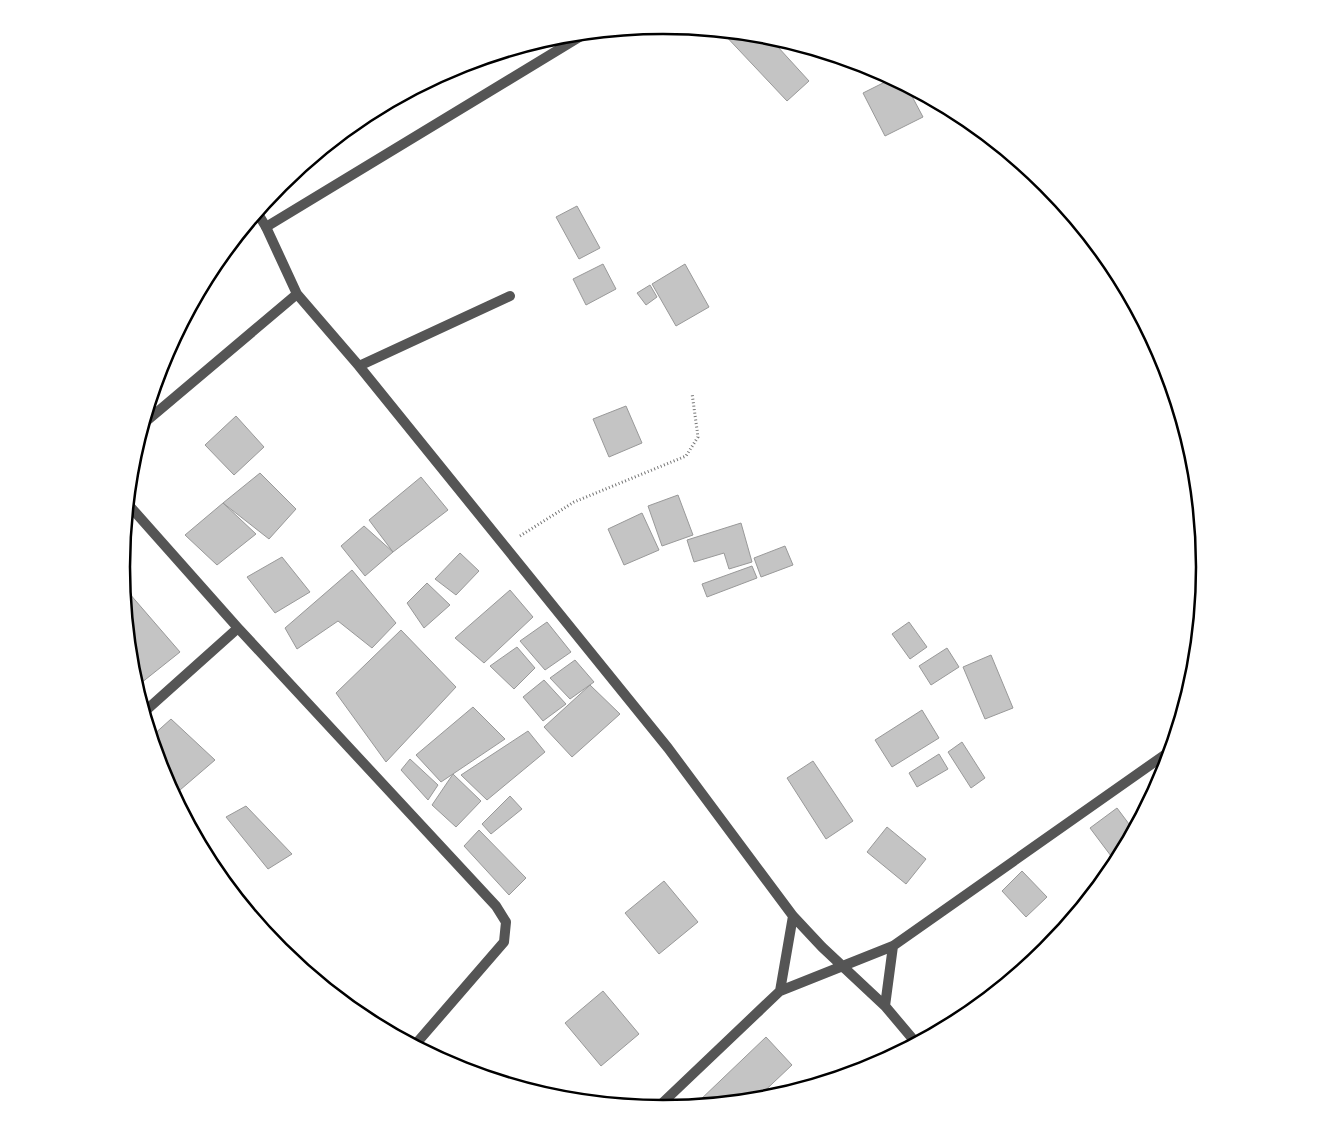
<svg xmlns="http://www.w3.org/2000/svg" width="1327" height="1135" viewBox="0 0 1327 1135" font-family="Montserrat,sans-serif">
<rect width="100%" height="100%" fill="#fff"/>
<!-- building -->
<path fill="#c4c4c4" stroke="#999" d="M 721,31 L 767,35 L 809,81 L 787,101 Z
M 893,78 L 906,85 L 923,117 L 885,136 L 863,93 Z
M 929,97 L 944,105 L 936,110 Z
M 577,206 L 600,248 L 579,259 L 556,217 Z
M 603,264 L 616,289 L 586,305 L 573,279 Z
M 685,264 L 709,307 L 676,326 L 652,284 Z
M 650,285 L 657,297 L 646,305 L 637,293 Z
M 626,406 L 642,443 L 609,457 L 593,419 Z
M 236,416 L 264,447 L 234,475 L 205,445 Z
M 260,473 L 296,509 L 269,539 L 223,503 Z
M 421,477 L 448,510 L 393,552 L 369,520 Z
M 678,495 L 693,535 L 662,546 L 648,506 Z
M 223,503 L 256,534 L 217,565 L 185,535 Z
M 642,513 L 659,550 L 624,565 L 608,529 Z
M 741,523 L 752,562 L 729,569 L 724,553 L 694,562 L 687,540 Z
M 364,526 L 393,552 L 365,576 L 341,546 Z
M 785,546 L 793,565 L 761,577 L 754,558 Z
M 460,553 L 479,571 L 456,595 L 435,579 Z
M 282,557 L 310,592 L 275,613 L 247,577 Z
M 752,566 L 757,578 L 707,597 L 702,584 Z
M 352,570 L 396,623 L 372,648 L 338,621 L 297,649 L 285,628 Z
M 427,583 L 450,605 L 424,628 L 407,603 Z
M 510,590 L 533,617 L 484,663 L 455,638 Z
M 129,593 L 180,652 L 136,687 L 131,673 L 124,597 Z
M 547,622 L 571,652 L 545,670 L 520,641 Z
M 909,622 L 927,647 L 910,659 L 892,634 Z
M 401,630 L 456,687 L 386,762 L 336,693 Z
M 517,647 L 535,668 L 514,689 L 490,666 Z
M 947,648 L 959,667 L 931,685 L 919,666 Z
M 991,655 L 1013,708 L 985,719 L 963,667 Z
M 575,660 L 594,682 L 570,699 L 550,678 Z
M 544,680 L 566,704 L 543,721 L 523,697 Z
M 590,685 L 620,714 L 572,757 L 544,727 Z
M 473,707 L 505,739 L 441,782 L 416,755 Z
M 922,710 L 939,738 L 892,767 L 875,740 Z
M 171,719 L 215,760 L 173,796 L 162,775 L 151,737 Z
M 528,731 L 545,752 L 487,800 L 461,775 Z
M 962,742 L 985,778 L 971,788 L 948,752 Z
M 939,754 L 948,769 L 917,787 L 909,773 Z
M 410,759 L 438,785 L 428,800 L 401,770 Z
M 813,761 L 853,821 L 826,839 L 787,778 Z
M 1167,769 L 1165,775 L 1160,783 L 1156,776 Z
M 453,774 L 481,801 L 456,827 L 432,805 Z
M 510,796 L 522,809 L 491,834 L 482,824 Z
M 246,806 L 292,854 L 268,869 L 226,817 Z
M 1117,808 L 1135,832 L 1117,864 L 1090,828 Z
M 887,827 L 926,859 L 906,884 L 867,852 Z
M 479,830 L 526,878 L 509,895 L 464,846 Z
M 1022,871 L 1047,897 L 1026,917 L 1002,891 Z
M 664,881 L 698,922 L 659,954 L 625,913 Z
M 603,991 L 639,1034 L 601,1066 L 565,1023 Z
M 766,1037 L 792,1065 L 754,1101 L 702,1106 L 698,1102 Z"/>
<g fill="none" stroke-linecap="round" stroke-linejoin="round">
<!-- path -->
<path stroke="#777" stroke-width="3" stroke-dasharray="1 2.5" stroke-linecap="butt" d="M 520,536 L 574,502 L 686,456 L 698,437 L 692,393"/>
<!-- lane -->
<path stroke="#555" stroke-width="10" d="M 266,227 L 586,33"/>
<!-- street -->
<path stroke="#555" stroke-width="10" d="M 257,212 L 266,227 L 297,294 L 359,366 L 668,748 L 793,916 L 822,947 L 885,1006 L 917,1044
M 359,366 L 510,296
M 143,424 L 297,294
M 127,503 L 238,628 L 496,906 L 506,922 L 504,942 L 414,1046
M 143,713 L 238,628
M 780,991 L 893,946 L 1173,749
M 885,1006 L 893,946
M 656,1109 L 780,991 L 793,916"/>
</g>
<!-- crop -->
<path d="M0 0H1327V1135H0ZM130 567a533 533 0 1 1 1066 0a533 533 0 1 1-1066 0Z" fill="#fff" fill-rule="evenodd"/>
<path fill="none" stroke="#000" stroke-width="2.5" d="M130 567a533 533 0 1 1 1066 0a533 533 0 1 1-1066 0Z"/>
</svg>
